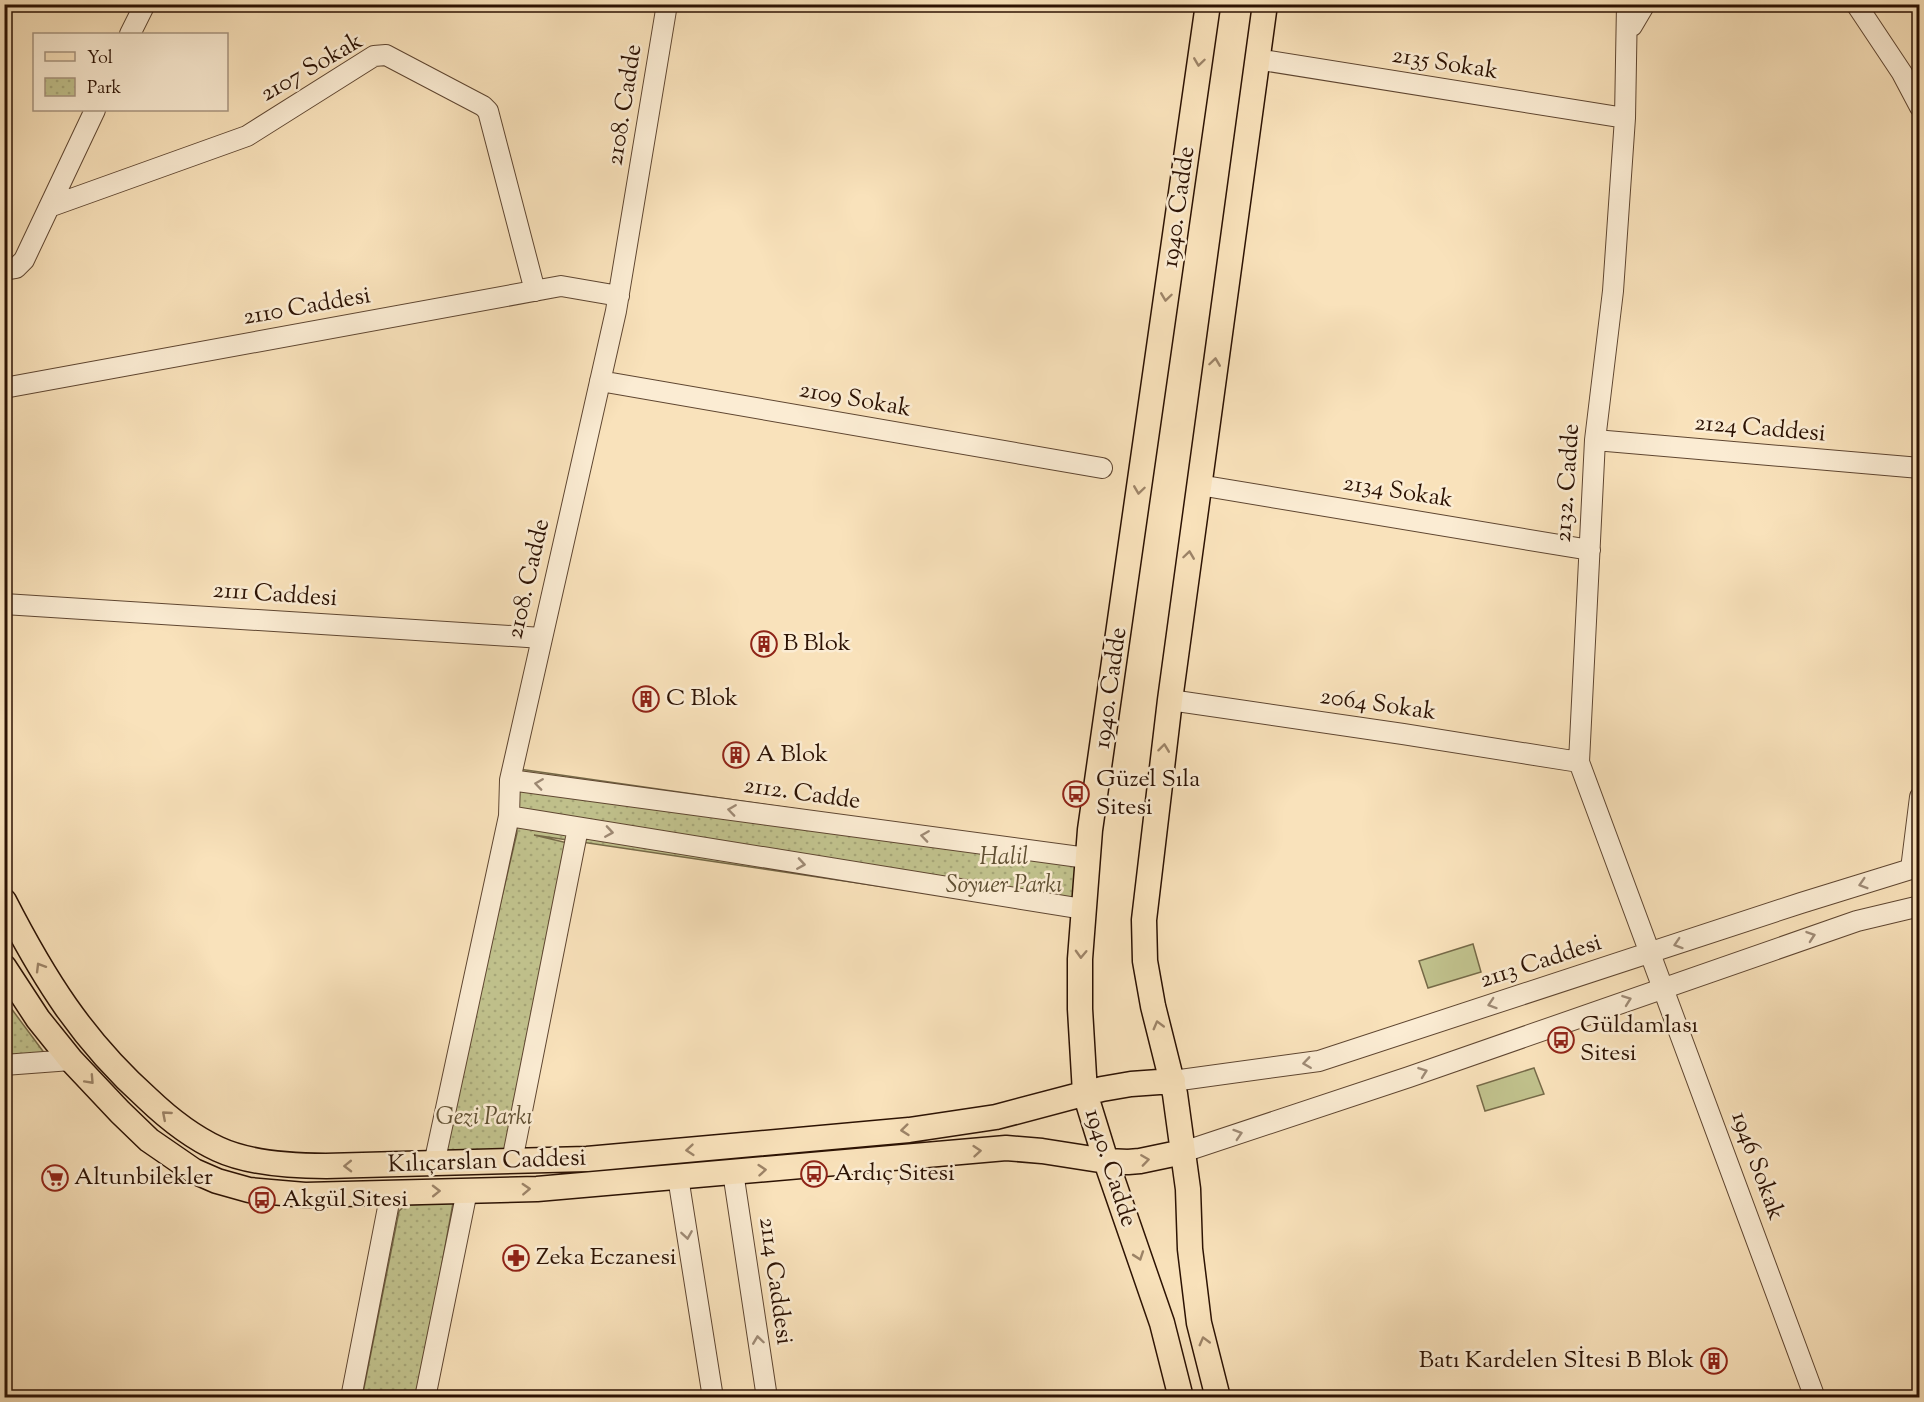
<svg xmlns="http://www.w3.org/2000/svg" width="1924" height="1402" viewBox="0 0 1924 1402" font-family="'Sorts Mill Goudy',serif">
<defs>
<pattern id="park-dots" width="8" height="8" patternUnits="userSpaceOnUse" patternTransform="scale(1.5)"><rect width="8" height="8" fill="#c1c28d"/><path d="M2 2h.1M6 6h.1" fill="none" stroke="#a6a678" stroke-width="1.8" stroke-linecap="round"/></pattern>
</defs>
<rect width="100%" height="100%" fill="#f9e2bb"/>
<filter id="stains"><feTurbulence type="fractalNoise" baseFrequency=".00333" numOctaves="4"/><feColorMatrix values="0 0 0 0 .2 0 0 0 0 .09 0 0 0 0 .02 0 0 0 .5 -.17"/></filter>
<radialGradient id="worn" r=".72"><stop offset=".6" stop-color="#630" stop-opacity="0"/><stop offset="1" stop-color="#630" stop-opacity=".3"/></radialGradient>
<!-- park -->
<path fill="url(#park-dots)" stroke="#766a48" stroke-width="1.5" d="M 512,768 L 1081,850 L 1074,915 L 534,835 L 572,844 L 511,1152 L 455,1154 L 448,1150 L 444,1142 L 517,833 Z
M 5,1000 L 45,1054 L 5,1058 Z
M 453,1203 L 418,1397 L 362,1398 L 399,1211 L 406,1205 Z"/>
<!-- garden -->
<path fill="#c1c28d" stroke="#766a48" stroke-width="1.5" d="M 1473,944 L 1481,972 L 1428,988 L 1419,961 Z
M 1534,1068 L 1544,1094 L 1485,1111 L 1477,1086 Z"/>
<g fill="none" stroke-linecap="round" stroke-linejoin="round">
<!-- minor casing -->
<g stroke="#5f4631" stroke-width="22">
<path id="minor" d="M 1627,4 L 1625,118 L 1613,291 L 1595,440 L 1579,762 L 1815,1398
M 1856,4 L 1902,73 L 1920,107
M 1627,27 L 1632,26 L 1645,4
M 130,34 L 145,4
M 1256,59 L 1625,118
M 49,207 L 247,136 L 374,56 L 386,55 L 483,106 L 488,111 L 535,291
M 4,270 L 16,268 L 24,260 L 95,110
M 600,381 L 1102,468
M 4,388 L 561,286 L 619,296
M 1595,440 L 1920,468
M 1199,485 L 1590,550
M 4,604 L 542,638
M 1170,700 L 1403,734 L 1579,762
M 510,780 L 1087,858
M 509,816 L 1083,909
M 1911,869 L 1920,797
M 4,1065 L 71,1060
M 1173,1081 L 1319,1061 L 1801,903 L 1911,869 L 1920,868
M 1183,1152 L 1409,1077 L 1857,921 L 1920,906
M 512,1161 L 578,828
M 434,1164 L 509,816 L 510,780 L 616,311 L 667,4
M 733,1172 L 767,1398
M 678,1177 L 713,1398
M 351,1398 L 391,1192
M 425,1398 L 467,1191"/>
</g>
<!-- major casing -->
<g stroke="#2c1203" stroke-width="27">
<path id="major" d="M 4,901 C 44,979 82,1040 148,1099 C 169,1119 192,1137 218,1149 C 248,1163 294,1166 326,1166 L 587,1159 L 909,1130 L 996,1117 L 1102,1089 L 1131,1084 L 1173,1081
M 4,967 L 38,1019 L 71,1060 L 120,1112 L 149,1140 L 194,1171 L 217,1181 L 249,1190 L 305,1195 L 537,1189 L 1006,1148 L 1042,1151 L 1106,1161 L 1128,1162 L 1140,1161 L 1183,1152
M 1181,1398 L 1162,1323 L 1106,1161 L 1085,1093 L 1080,1009 L 1080,959 L 1090,830 L 1208,4
M 1218,1398 L 1199,1323 L 1190,1249 L 1188,1189 L 1175,1094 L 1153,1006 L 1145,961 L 1144,920 L 1170,700 L 1265,4"/>
</g>
<!-- minor -->
<use href="#minor" stroke="#fbecd3" stroke-width="20"/>
<!-- major -->
<use href="#major" stroke="#f9e2bb" stroke-width="24"/>
</g>
<!-- one-way arrows -->
<defs><path id="oneway-chevron" d="M-2-3.5L2.5 0L-2 3.5" fill="none" stroke-width="1.6" stroke-linecap="round" stroke-linejoin="round" transform="scale(1.5)"/></defs>
<g stroke="#9d8468">
<use href="#oneway-chevron" transform="translate(1199 62) rotate(98)"/>
<use href="#oneway-chevron" transform="translate(1166 297) rotate(98)"/>
<use href="#oneway-chevron" transform="translate(1215 362) rotate(-82)"/>
<use href="#oneway-chevron" transform="translate(1139 490) rotate(98)"/>
<use href="#oneway-chevron" transform="translate(1189 555) rotate(-82)"/>
<use href="#oneway-chevron" transform="translate(1164 748) rotate(-83)"/>
<use href="#oneway-chevron" transform="translate(1081 954) rotate(92)"/>
<use href="#oneway-chevron" transform="translate(40 967) rotate(-121)"/>
<use href="#oneway-chevron" transform="translate(1158 1025) rotate(-105)"/>
<use href="#oneway-chevron" transform="translate(90 1080) rotate(47)"/>
<use href="#oneway-chevron" transform="translate(166 1115) rotate(-139)"/>
<use href="#oneway-chevron" transform="translate(905 1130) rotate(174)"/>
<use href="#oneway-chevron" transform="translate(690 1150) rotate(175)"/>
<use href="#oneway-chevron" transform="translate(977 1151) rotate(-5)"/>
<use href="#oneway-chevron" transform="translate(1145 1160) rotate(-8)"/>
<use href="#oneway-chevron" transform="translate(348 1166) rotate(179)"/>
<use href="#oneway-chevron" transform="translate(762 1170) rotate(-5)"/>
<use href="#oneway-chevron" transform="translate(526 1189) rotate(-3)"/>
<use href="#oneway-chevron" transform="translate(436 1191) rotate(-1)"/>
<use href="#oneway-chevron" transform="translate(1139 1256) rotate(71)"/>
<use href="#oneway-chevron" transform="translate(1204 1341) rotate(-105)"/>
</g>
<g stroke="#9e8a75">
<use href="#oneway-chevron" transform="translate(539 784) rotate(-172)"/>
<use href="#oneway-chevron" transform="translate(732 810) rotate(-172)"/>
<use href="#oneway-chevron" transform="translate(609 832) rotate(9)"/>
<use href="#oneway-chevron" transform="translate(925 836) rotate(-172)"/>
<use href="#oneway-chevron" transform="translate(801 864) rotate(9)"/>
<use href="#oneway-chevron" transform="translate(1863 884) rotate(163)"/>
<use href="#oneway-chevron" transform="translate(1811 936) rotate(-19)"/>
<use href="#oneway-chevron" transform="translate(1678 944) rotate(162)"/>
<use href="#oneway-chevron" transform="translate(1627 1000) rotate(-20)"/>
<use href="#oneway-chevron" transform="translate(1492 1004) rotate(162)"/>
<use href="#oneway-chevron" transform="translate(1307 1063) rotate(172)"/>
<use href="#oneway-chevron" transform="translate(1423 1072) rotate(-20)"/>
<use href="#oneway-chevron" transform="translate(1238 1134) rotate(-18)"/>
<use href="#oneway-chevron" transform="translate(687 1235) rotate(81)"/>
<use href="#oneway-chevron" transform="translate(758 1340) rotate(-98)"/>
</g>
<!-- icons -->
<defs>
<g id="building-ring" transform="scale(1.35)"><circle r="9.5" fill="#fbecd3" stroke="#8f2418" stroke-width="1.5"/><path d="M-4-6H4V6H1V3H-1V6H-4ZM-2.5-4.3h1.7v1.8h-1.7ZM.8-4.3h1.7v1.8H.8ZM-2.5-1h1.7V.8h-1.7ZM.8-1h1.7V.8H.8Z" fill="#8f2418"/></g>
<g id="bus-ring" transform="scale(1.35)"><circle r="9.5" fill="#fbecd3" stroke="#8f2418" stroke-width="1.5"/><path d="M-5-6H5V4H4V6H2V4H-2V6H-4V4H-5ZM-3.5-4V0h7V-4ZM-3.5 1.2v1.5H-2V1.2ZM2 1.2v1.5H3.5V1.2Z" fill="#8f2418"/></g>
<g id="supermarket-ring" transform="scale(1.35)"><circle r="9.5" fill="#fbecd3" stroke="#8f2418" stroke-width="1.5"/><path d="M-6-5.5h2.5l.6 2H6L4.5 2H-2.5L-4.4-4H-6ZM-1.5 3.2a1.3 1.3 0 1 0 .1 0ZM3 3.2a1.3 1.3 0 1 0 .1 0Z" fill="#8f2418"/></g>
<g id="pharmacy-ring" transform="scale(1.35)"><circle r="9.5" fill="#fbecd3" stroke="#8f2418" stroke-width="1.5"/><path d="M-2-6h4v4h4v4h-4v4h-4v-4h-4v-4h4Z" fill="#8f2418"/></g>
</defs>
<g fill-rule="evenodd">
<use href="#building-ring" x="764" y="644"/>
<use href="#building-ring" x="646" y="699"/>
<use href="#building-ring" x="736" y="755"/>
<use href="#bus-ring" x="1076" y="794"/>
<use href="#bus-ring" x="1561" y="1040"/>
<use href="#bus-ring" x="814" y="1174"/>
<use href="#supermarket-ring" x="55" y="1178"/>
<use href="#bus-ring" x="262" y="1200"/>
<use href="#pharmacy-ring" x="516" y="1258"/>
<use href="#building-ring" x="1714" y="1361"/>
</g>
<g text-anchor="middle" dominant-baseline="central" stroke-width="5" stroke-linejoin="round" paint-order="stroke">
<!-- street labels -->
<g font-size="24" fill="#2c1203" stroke="#fbecd3">
<text transform="translate(1445 64) rotate(9)">2135 Sokak</text>
<text transform="translate(312 68) rotate(-30)">2107 Sokak</text>
<text transform="translate(625 105) rotate(-81)">2108. Cadde</text>
<text transform="translate(1179 207) rotate(-82)">1940. Cadde</text>
<text transform="translate(307 307) rotate(-10)">2110 Caddesi</text>
<text transform="translate(855 400) rotate(10)">2109 Sokak</text>
<text transform="translate(1760 429) rotate(5)">2124 Caddesi</text>
<text transform="translate(1568 483) rotate(-86)">2132. Cadde</text>
<text transform="translate(1398 492) rotate(9)">2134 Sokak</text>
<text transform="translate(529 579) rotate(-77)">2108. Cadde</text>
<text transform="translate(275 595) rotate(4)">2111 Caddesi</text>
<text transform="translate(1111 688) rotate(-82)">1940. Cadde</text>
<text transform="translate(1378 705) rotate(8)">2064 Sokak</text>
<text transform="translate(802 794) rotate(8)">2112. Cadde</text>
<text transform="translate(1541 962) rotate(-18)">2113 Caddesi</text>
<text transform="translate(487 1162) rotate(-2)">Kılıçarslan Caddesi</text>
<text transform="translate(1757 1166) rotate(70)">1946 Sokak</text>
<text transform="translate(1110 1168) rotate(72)">1940. Cadde</text>
<text transform="translate(775 1281) rotate(82)">2114 Caddesi</text>
</g>
<!-- poi labels -->
<g font-size="24" fill="#2c1203" stroke="#fbecd3" text-anchor="start">
<text x="783" y="644">B Blok</text>
<text x="666" y="699">C Blok</text>
<text x="756" y="755">A Blok</text>
<text x="1096" y="780">Güzel Sıla<tspan x="1096" dy="28">Sitesi</tspan></text>
<text x="1580" y="1026">Güldamlası<tspan x="1580" dy="28">Sitesi</tspan></text>
<text x="834" y="1174">Ardıç Sitesi</text>
<text x="74" y="1178">Altunbilekler</text>
<text x="282" y="1200">Akgül Sitesi</text>
<text x="536" y="1258">Zeka Eczanesi</text>
<text x="1694" y="1361" text-anchor="end">Batı Kardelen Sİtesi B Blok</text>
</g>
<!-- park labels -->
<g font-size="24" font-style="italic" fill="#605033" stroke="#fbecd3">
<text x="1004" y="858">Halil<tspan x="1004" dy="28">Soyuer Parkı</tspan></text>
<text x="484" y="1118">Gezi Parkı</text>
</g>
</g>
<!-- margin -->
<rect width="1924" height="1402" fill="none" stroke="#f9e2bb" stroke-width="24"/>
<rect x="6" y="6" width="1912" height="1390" fill="none" stroke="#2c1203" stroke-width="3"/>
<rect x="12" y="12" width="1900" height="1378" fill="none" stroke="#2c1203" stroke-width="1.5"/>
<!-- legend -->
<rect x="33" y="33" width="195" height="78" fill="#fbecd3" stroke="#a89580" stroke-width="1.5"/>
<rect x="45" y="52" width="30" height="9" fill="#f9e2bb" stroke="#a89580" stroke-width="1.5"/>
<text x="87" y="63" font-size="18" fill="#2c1203">Yol</text>
<rect x="45" y="78" width="30" height="18" fill="url(#park-dots)" stroke="#a89580" stroke-width="1.5"/>
<text x="87" y="93" font-size="18" fill="#2c1203">Park</text>
<rect width="100%" height="100%" filter="url(#stains)"/>
<rect width="100%" height="100%" fill="url(#worn)"/>
</svg>
